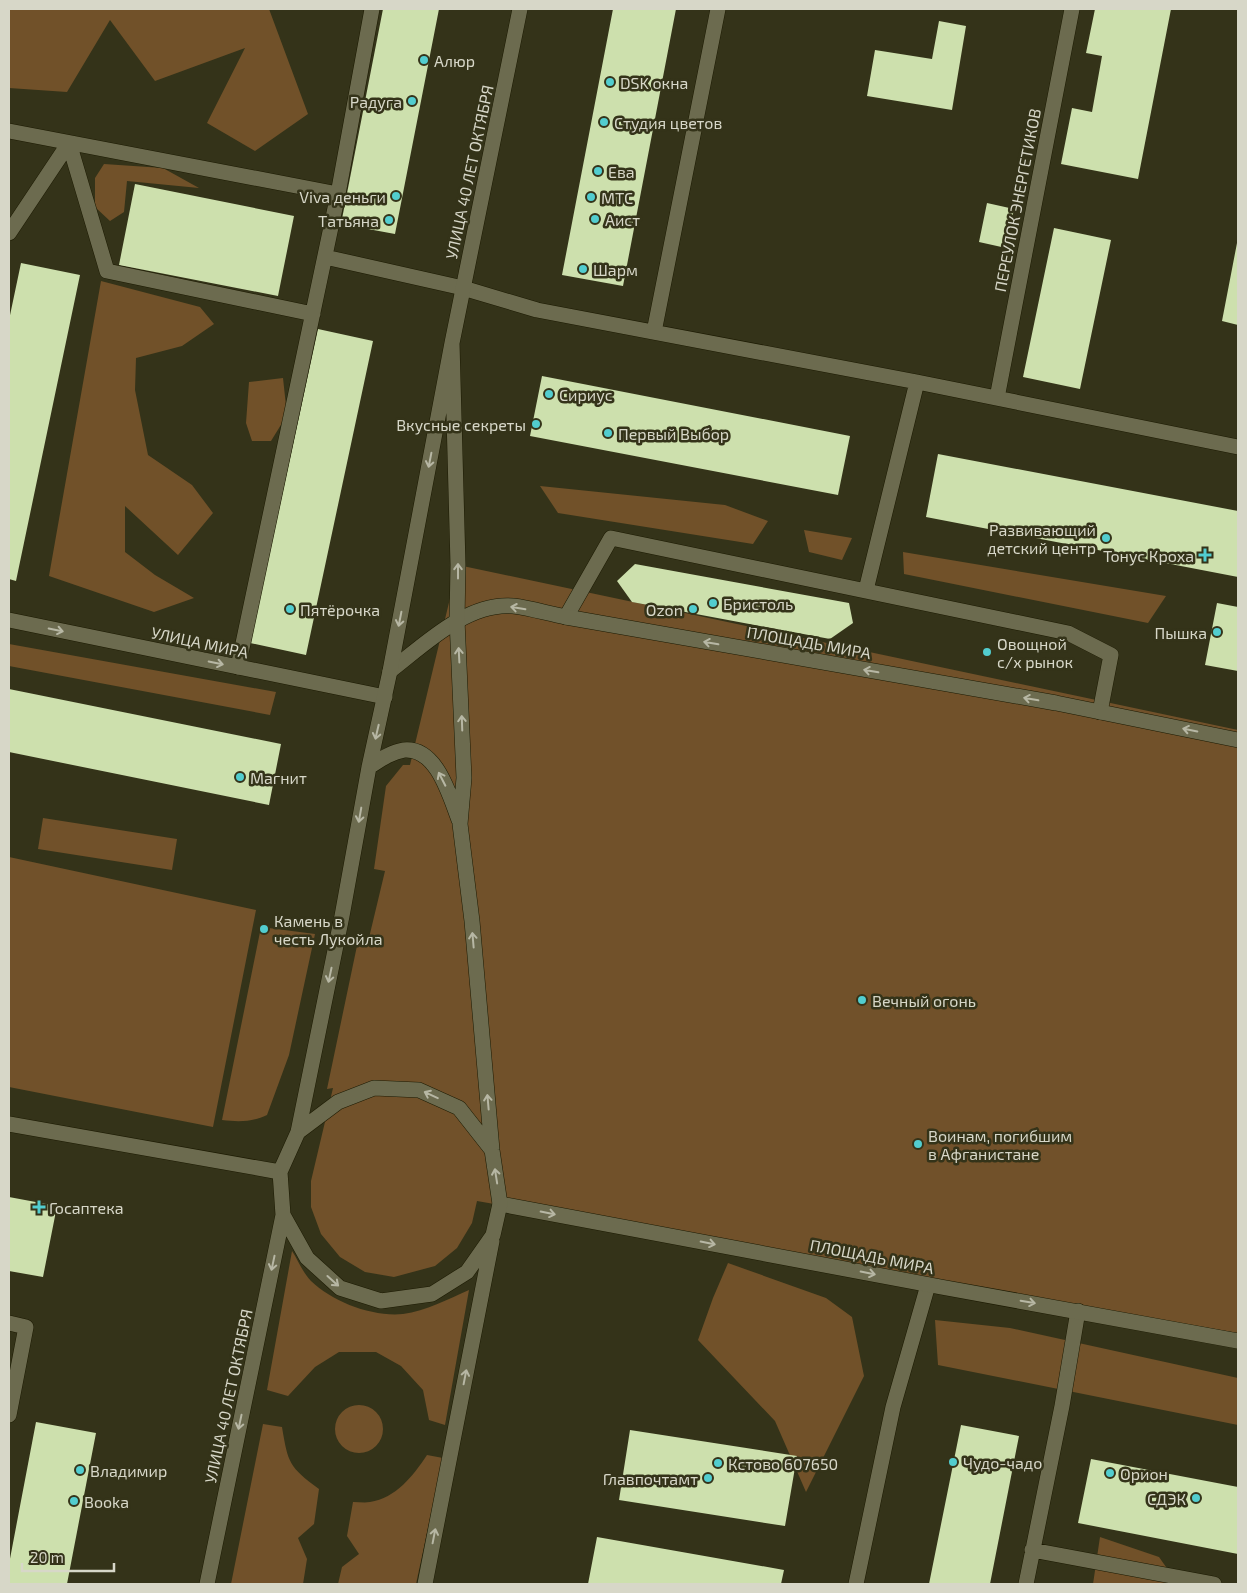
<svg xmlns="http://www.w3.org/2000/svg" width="1247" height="1593" viewBox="0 0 1247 1593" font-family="'Exo 2',sans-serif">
<rect width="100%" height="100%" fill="#343319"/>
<!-- green -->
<path fill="#71512a" d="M 458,565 L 1238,730 L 1238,1333 L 477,1201 L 472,1223 L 457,1248 L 435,1266 L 394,1277 L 365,1272 L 340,1257 L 321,1234 L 311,1207 L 311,1181 L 333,1088 L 327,1089 L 358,941 L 368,942 L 385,871 L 374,869 L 386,786 L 403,765 L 410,765 Z
M 43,818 L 177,839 L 172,870 L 38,849 Z
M 9,857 L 256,910 L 213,1127 L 9,1087 Z
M 261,927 L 315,934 L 289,1055 L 267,1115 C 252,1122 239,1122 222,1120 Z
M 292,1251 C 298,1260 303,1273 311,1281 C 333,1302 372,1317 403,1314 C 426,1311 448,1299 469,1290 L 445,1425 L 429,1420 L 423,1390 L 401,1366 L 376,1352 L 339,1352 L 315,1367 L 288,1396 L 267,1390 Z
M335 1429a24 24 0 1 1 48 0a24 24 0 1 1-48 0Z
M 263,1424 L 282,1427 C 288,1463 289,1467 319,1489 L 314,1524 L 298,1538 L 307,1559 L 303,1584 L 231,1584 Z
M 427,1455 L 443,1458 L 416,1584 L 338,1584 L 342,1567 L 359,1554 L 347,1536 L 353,1502 C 359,1502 365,1503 370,1502 C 396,1498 413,1476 427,1455 Z"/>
<!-- forest -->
<path fill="#715129" d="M 9,9 L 269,9 L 308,114 L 255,151 L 207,123 L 245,48 L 155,81 L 110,20 L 67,92 L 9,88 Z
M 104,164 L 163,168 L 199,188 L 127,181 L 124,212 L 110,221 L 95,207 L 95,178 Z
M 101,281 L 200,307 L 214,324 L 182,346 L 136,358 L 135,390 L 148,455 L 192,485 L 213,513 L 178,555 L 125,506 L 125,552 L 155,575 L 194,598 L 154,612 L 49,576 Z
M 283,378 L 287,415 L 271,441 L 252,441 L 246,423 L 249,382 Z
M 540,486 L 725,505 L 768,521 L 753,544 L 558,513 Z
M 804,530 L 852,538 L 842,560 L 809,552 Z
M 903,552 L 1166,596 L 1148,623 L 904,574 Z
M 9,644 L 276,692 L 270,715 L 9,666 Z
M 728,1263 L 826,1298 L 852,1317 L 864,1376 L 806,1492 L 775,1421 L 698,1340 L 713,1298 Z
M 935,1320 L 1010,1328 L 1238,1378 L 1238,1425 L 938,1365 Z
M 1100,1537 L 1159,1557 L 1178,1584 L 1093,1584 Z"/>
<!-- building -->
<path fill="#cde0ad" d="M 383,9 L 439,9 L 395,234 L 341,224 Z
M 613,9 L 676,9 L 623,286 L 562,275 Z
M 1095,9 L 1171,9 L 1138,179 L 1061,164 L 1072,108 L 1092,112 L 1102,56 L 1086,53 Z
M 939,21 L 966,26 L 952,110 L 867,96 L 875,50 L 932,59 Z
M 135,184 L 294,216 L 278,296 L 119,265 Z
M 987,203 L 1014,209 L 1006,248 L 979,242 Z
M 1054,228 L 1111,240 L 1080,389 L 1023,377 Z
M 1237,243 L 1238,243 L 1238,325 L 1222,321 Z
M 21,263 L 80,275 L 16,581 L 9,579 L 9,320 Z
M 318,329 L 373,341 L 306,655 L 250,643 Z
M 542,376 L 850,436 L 838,495 L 530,436 Z
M 938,454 L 1238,511 L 1238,577 L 926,517 Z
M 635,564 L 849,603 L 853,623 L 830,639 L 632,602 L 617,581 Z
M 1217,603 L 1238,607 L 1238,671 L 1205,665 Z
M 9,689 L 281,744 L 269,805 L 9,752 Z
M 9,1197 L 57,1206 L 43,1277 L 9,1271 Z
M 36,1422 L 96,1433 L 67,1584 L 9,1584 L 9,1564 Z
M 961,1425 L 1019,1436 L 990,1584 L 929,1584 Z
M 630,1430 L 797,1456 L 785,1526 L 619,1500 Z
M 1091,1459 L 1238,1487 L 1238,1554 L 1078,1523 Z
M 597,1537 L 784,1570 L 781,1584 L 588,1584 Z"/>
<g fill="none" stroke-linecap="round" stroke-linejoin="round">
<!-- service casing -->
<g stroke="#1c1a02" stroke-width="16">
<path id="service" d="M 9,131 L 338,194
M 9,233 L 69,143 L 107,271 L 313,314
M 325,257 L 463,288 L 537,310 L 917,382 L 1238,447
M 654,332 L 718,9
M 997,398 L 1072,9
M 866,590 L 917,382
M 566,617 L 611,538 L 1068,633 L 1111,655 L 1100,712
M 238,667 L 338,194 L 372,9
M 9,1323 L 26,1327 L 9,1415
M 1032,1550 L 1214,1584
M 856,1584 L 893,1407 L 928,1285
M 1026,1584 L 1062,1406 L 1078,1311"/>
</g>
<!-- minor casing -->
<g stroke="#1c1a02" stroke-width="16">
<path id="minor" d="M 9,620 L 385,697
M 390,671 C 424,645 467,602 513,606 C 531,608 549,614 566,617 L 1056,703 L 1238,740
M 500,1204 L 941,1287 L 1238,1341"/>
</g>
<!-- tertiary casing -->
<g stroke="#1c1a02" stroke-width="16">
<path id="tertiary" d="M 452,343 L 458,565 L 457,620 L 464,778 L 460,824 L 472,921 L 492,1150 L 500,1204 L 493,1235 L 467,1272 L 432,1294 L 381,1301 L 340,1288 L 307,1258 L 283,1215 L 280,1172 L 298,1132 L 342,916 L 369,767 L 390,671 L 452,343 L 520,9
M 369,767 C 380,760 391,752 404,750 C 437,747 450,797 459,820
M 9,1124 L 280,1172
M 298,1132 L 338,1102 L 374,1088 L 419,1090 L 459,1108 L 492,1150
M 207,1584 L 283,1215
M 425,1584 L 492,1241"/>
</g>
<!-- service -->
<use href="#service" stroke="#6c6b4f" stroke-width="15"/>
<!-- minor -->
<use href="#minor" stroke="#6c6b4f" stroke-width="15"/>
<!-- tertiary -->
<use href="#tertiary" stroke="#6c6b4f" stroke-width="15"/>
</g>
<!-- one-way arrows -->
<defs><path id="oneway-shaft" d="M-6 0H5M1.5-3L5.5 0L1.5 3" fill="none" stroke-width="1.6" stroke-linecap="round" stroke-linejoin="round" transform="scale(1.25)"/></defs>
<g stroke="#b7b7a4">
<use href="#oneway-shaft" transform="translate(430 460) rotate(101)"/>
<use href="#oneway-shaft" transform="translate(458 571) rotate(-90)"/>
<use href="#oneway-shaft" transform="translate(518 608) rotate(-171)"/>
<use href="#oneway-shaft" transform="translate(400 619) rotate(101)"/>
<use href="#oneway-shaft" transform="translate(56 630) rotate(12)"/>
<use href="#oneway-shaft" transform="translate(711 643) rotate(-170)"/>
<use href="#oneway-shaft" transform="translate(459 655) rotate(-93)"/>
<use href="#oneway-shaft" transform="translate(216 663) rotate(12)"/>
<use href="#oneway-shaft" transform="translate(871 671) rotate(-170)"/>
<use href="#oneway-shaft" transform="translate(1031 699) rotate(-170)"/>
<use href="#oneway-shaft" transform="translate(462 723) rotate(-92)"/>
<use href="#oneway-shaft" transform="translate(1190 730) rotate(-168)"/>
<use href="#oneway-shaft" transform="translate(377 732) rotate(103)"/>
<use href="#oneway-shaft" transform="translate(442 779) rotate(-117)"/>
<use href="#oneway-shaft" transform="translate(360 815) rotate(100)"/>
<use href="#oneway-shaft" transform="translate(473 940) rotate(-95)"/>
<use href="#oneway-shaft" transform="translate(330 975) rotate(102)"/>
<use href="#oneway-shaft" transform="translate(431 1095) rotate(-155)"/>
<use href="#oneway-shaft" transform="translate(488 1102) rotate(-95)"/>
<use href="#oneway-shaft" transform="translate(496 1176) rotate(-99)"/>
<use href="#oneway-shaft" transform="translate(548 1213) rotate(11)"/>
<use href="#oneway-shaft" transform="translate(708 1243) rotate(11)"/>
<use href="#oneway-shaft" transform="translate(273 1263) rotate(102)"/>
<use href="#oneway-shaft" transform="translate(868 1273) rotate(11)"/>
<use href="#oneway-shaft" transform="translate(333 1281) rotate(42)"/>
<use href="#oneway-shaft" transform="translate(1028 1302) rotate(10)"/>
<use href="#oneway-shaft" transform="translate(465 1377) rotate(-79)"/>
<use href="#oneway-shaft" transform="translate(240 1422) rotate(102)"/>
<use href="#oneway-shaft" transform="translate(434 1536) rotate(-79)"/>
</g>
<!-- markers -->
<g fill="#52cdcf" stroke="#343319" stroke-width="2">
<circle cx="424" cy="60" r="5"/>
<circle cx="610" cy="82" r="5"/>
<circle cx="412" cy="101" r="5"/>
<circle cx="604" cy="122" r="5"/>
<circle cx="598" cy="171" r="5"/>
<circle cx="396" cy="196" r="5"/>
<circle cx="591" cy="197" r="5"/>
<circle cx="595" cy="219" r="5"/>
<circle cx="389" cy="220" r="5"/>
<circle cx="583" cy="269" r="5"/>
<circle cx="549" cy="394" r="5"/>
<circle cx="536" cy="424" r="5"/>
<circle cx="608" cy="433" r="5"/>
<circle cx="1106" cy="538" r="5"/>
<path d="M1202.5 547.5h5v5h5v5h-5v5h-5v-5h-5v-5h5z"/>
<circle cx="713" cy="603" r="5"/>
<circle cx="290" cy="609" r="5"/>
<circle cx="693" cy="609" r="5"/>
<circle cx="1217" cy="632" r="5"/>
<circle cx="987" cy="652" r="5"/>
<circle cx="240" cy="777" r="5"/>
<circle cx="264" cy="929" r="5"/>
<circle cx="862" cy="1000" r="5"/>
<circle cx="918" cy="1144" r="5"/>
<path d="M36.5 1199.5h5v5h5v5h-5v5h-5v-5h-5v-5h5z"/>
<circle cx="953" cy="1462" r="5"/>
<circle cx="718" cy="1463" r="5"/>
<circle cx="80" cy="1470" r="5"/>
<circle cx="1110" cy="1473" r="5"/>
<circle cx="708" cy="1478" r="5"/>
<circle cx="1196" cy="1498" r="5"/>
<circle cx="74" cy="1501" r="5"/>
</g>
<g text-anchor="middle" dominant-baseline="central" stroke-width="5" stroke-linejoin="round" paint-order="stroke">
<!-- poi labels -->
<g font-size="16" fill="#d7d7c8" stroke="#343319" text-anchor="start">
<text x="434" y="60">Алюр</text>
<text x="620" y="82">DSK окна</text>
<text x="402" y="101" text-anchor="end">Радуга</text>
<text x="614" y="122">Студия цветов</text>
<text x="608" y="171">Ева</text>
<text x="386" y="196" text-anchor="end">Viva деньги</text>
<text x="601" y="197">МТС</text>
<text x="605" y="219">Аист</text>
<text x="379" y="220" text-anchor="end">Татьяна</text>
<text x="593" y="269">Шарм</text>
<text x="559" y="394">Сириус</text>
<text x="526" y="424" text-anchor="end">Вкусные секреты</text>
<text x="618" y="433">Первый Выбор</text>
<text x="1096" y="529" text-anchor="end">Развивающий<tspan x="1096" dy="18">детский центр</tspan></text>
<text x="1194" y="555" text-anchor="end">Тонус Кроха</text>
<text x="723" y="603">Бристоль</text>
<text x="300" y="609">Пятёрочка</text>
<text x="683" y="609" text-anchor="end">Ozon</text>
<text x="1207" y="632" text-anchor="end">Пышка</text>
<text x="997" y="643">Овощной<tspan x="997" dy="18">с/х рынок</tspan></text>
<text x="250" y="777">Магнит</text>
<text x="274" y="920">Камень в<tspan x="274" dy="18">честь Лукойла</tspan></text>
<text x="872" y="1000">Вечный огонь</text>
<text x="928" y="1135">Воинам, погибшим<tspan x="928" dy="18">в Афганистане</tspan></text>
<text x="49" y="1207">Госаптека</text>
<text x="963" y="1462">Чудо-чадо</text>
<text x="728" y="1463">Кстово 607650</text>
<text x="90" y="1470">Владимир</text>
<text x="1120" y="1473">Орион</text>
<text x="698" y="1478" text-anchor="end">Главпочтамт</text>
<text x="1186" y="1498" text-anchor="end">СДЭК</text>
<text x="84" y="1501">Bookа</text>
</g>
<!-- street labels -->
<g font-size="16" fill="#d7d7c8" stroke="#343319">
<text transform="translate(469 172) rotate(-78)">УЛИЦА 40 ЛЕТ ОКТЯБРЯ</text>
<text transform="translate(1017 200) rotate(-79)">ПЕРЕУЛОК ЭНЕРГЕТИКОВ</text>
<text transform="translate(200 642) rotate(12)">УЛИЦА МИРА</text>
<text transform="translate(809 642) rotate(10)">ПЛОЩАДЬ МИРА</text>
<text transform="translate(872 1256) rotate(11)">ПЛОЩАДЬ МИРА</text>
<text transform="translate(228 1396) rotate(-78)">УЛИЦА 40 ЛЕТ ОКТЯБРЯ</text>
</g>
</g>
<!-- border -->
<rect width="1247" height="1593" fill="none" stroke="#d7d7c8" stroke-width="20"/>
<!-- scale -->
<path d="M22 1563v8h92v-8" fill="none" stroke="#d7d7c8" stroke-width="2.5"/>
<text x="30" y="1563" font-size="15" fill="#d7d7c8" stroke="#343319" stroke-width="4" paint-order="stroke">20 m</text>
</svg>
